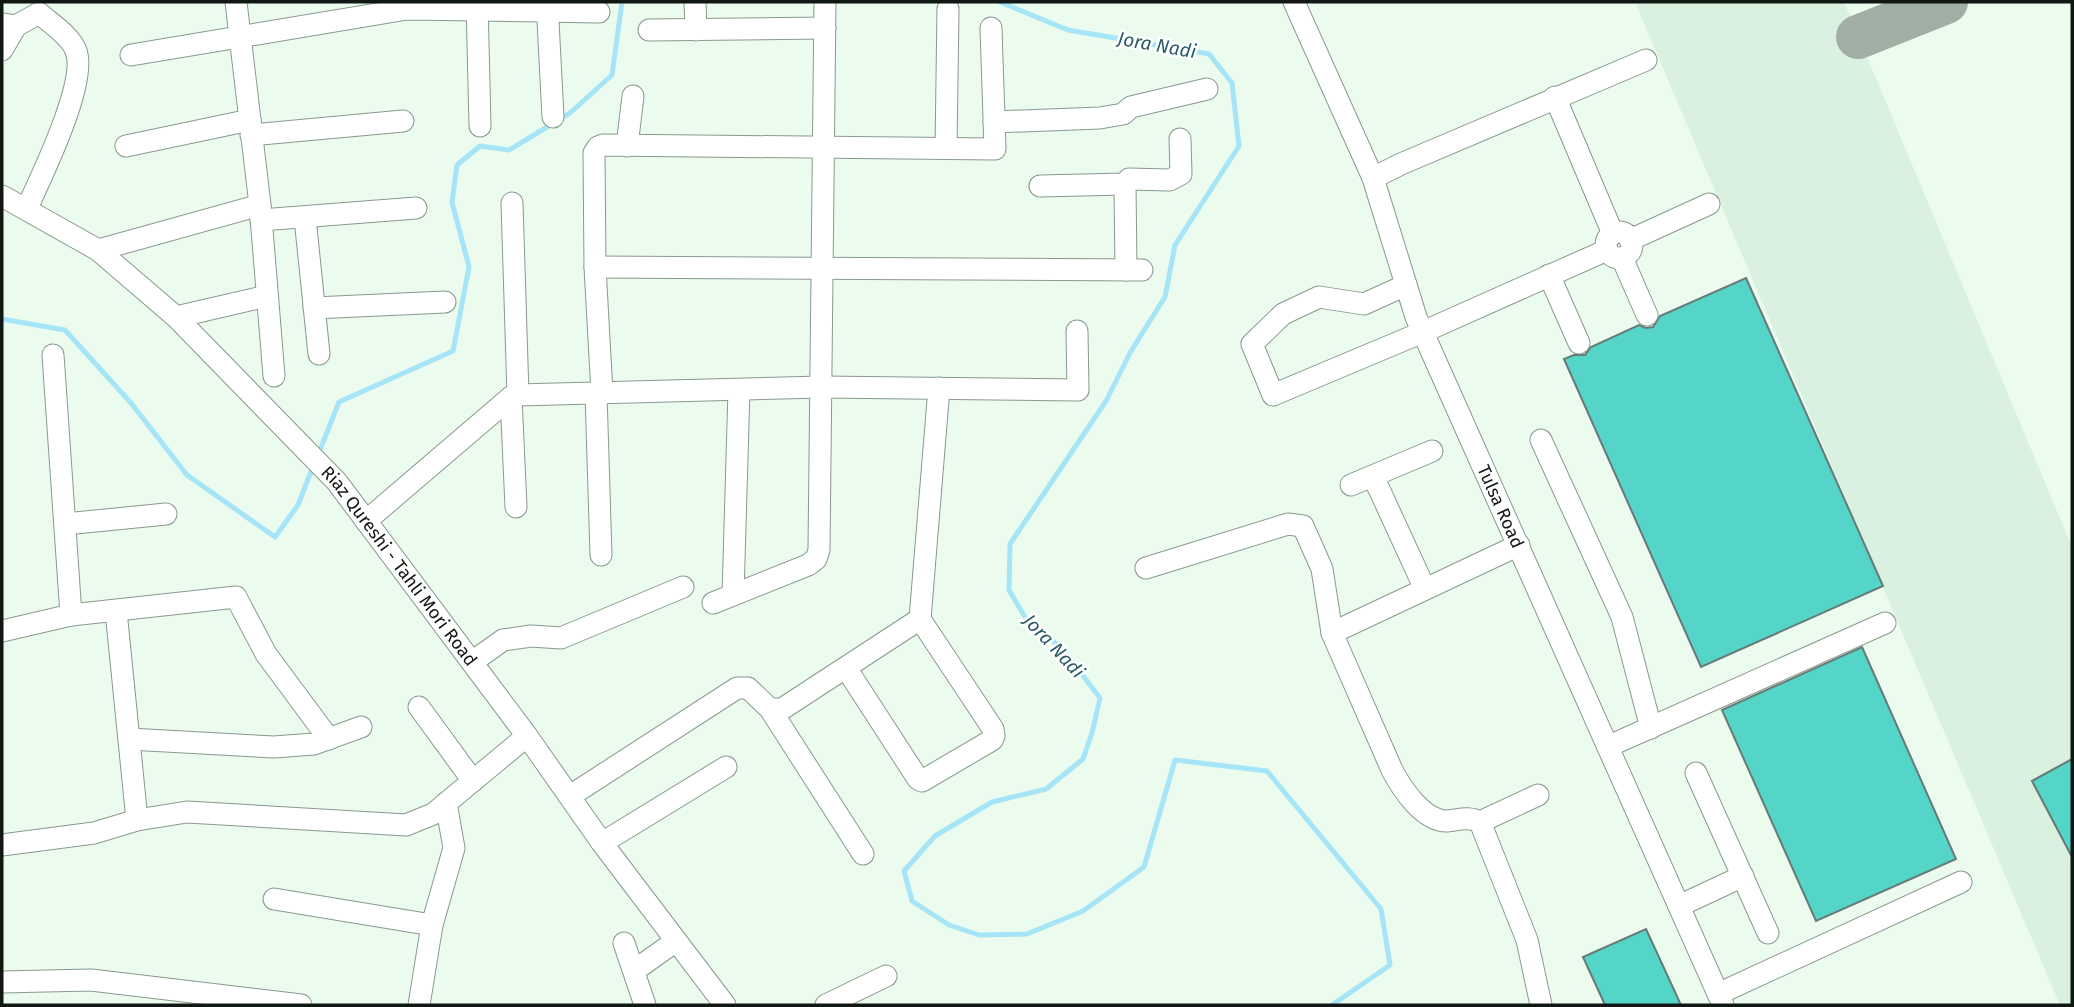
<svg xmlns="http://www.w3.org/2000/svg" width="2074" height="1007" viewBox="0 0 2074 1007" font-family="'Fira Sans',sans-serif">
<rect width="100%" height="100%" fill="#ebfcee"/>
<!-- built -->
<path fill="#d9f1de" d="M 1635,2 L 1844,2 L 2072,547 L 2072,1005 L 2060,1005 Z"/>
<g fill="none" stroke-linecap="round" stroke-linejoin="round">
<!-- stream -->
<path stroke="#a6e4f8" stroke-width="5" d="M 1000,2 L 1068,30 L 1209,54 L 1232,83 L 1239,146 L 1175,245 L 1165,297 L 1131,351 L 1106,401 L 1010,544 L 1009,590 L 1029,624 L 1061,647 L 1100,698 L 1092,733 L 1083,759 L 1046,789 L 992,802 L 935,836 L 904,871 L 912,901 L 949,925 L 979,935 L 1027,934 L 1083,911 L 1144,867 L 1175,760 L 1267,771 L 1381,909 L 1390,965 L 1332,1005
M 2,319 L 65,330 L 131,403 L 187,475 L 275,537 L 298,505 L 314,464
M 318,455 L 339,402 L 453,351 L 469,267 L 452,202 L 457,165 L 480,146 L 509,150 L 570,113 L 612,75 L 622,2"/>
<!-- taxiway -->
<path stroke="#a1aea4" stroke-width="44" d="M 1858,37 L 1946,2"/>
</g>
<!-- building -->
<path fill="#55d4c8" stroke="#667b78" stroke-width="2" d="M 1746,278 L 1883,586 L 1701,667 L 1564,359 L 1574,355 L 1585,355 L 1591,347 L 1639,325 L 1646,328 L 1653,327 L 1660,316 Z
M 1862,647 L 1956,859 L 1816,921 L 1722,710 Z
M 2072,759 L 2072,857 L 2032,781 Z
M 1646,929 L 1681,1005 L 1605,1005 L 1583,957 Z"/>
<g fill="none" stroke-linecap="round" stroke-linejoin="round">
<!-- minor casing -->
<g stroke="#89998d" stroke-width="23">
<g id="minor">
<path d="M 236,2 L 260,205 L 274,376"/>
<path d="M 477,2 L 480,126"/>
<path d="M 547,2 L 553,117"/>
<path d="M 695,2 L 696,30"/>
<path id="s1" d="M 1294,2 L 1373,178 L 1416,317 L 1723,1005"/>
<path d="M 2,24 L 16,26 L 39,13 C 50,23 71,36 76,51 C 88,82 41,177 27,208"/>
<path d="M 649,30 L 825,28"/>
<path d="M 2,50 L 16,26"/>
<path d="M 131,55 L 407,9 L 599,12"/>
<path d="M 1555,97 L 1613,234"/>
<path d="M 994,122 L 1100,118 L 1123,114 L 1131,107 L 1207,89"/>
<path d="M 251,135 L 403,121"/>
<path d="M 126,146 L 250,120"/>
<path d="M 627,146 L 633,96"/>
<path d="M 946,148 L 948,9"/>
<path d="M 1373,178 L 1401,164 L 1646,60"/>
<path d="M 1125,184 L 1126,270"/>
<path d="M 1040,186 L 1125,184 L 1129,179 L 1170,180 L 1181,174 L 1180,139"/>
<path id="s2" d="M 2,196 L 98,250 L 176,317 L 337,482 L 527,736 L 602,843 L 725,1005"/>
<path d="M 512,203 L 518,395"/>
<path d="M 305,218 L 319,354"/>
<path d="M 261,220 L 416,208"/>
<circle cx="1619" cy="245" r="13"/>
<path d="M 1630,240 L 1709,204"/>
<path d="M 98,250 L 260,205"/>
<path d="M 1622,258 L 1647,315"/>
<path d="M 595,267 L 1142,270"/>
<path d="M 1549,275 L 1579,343"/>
<path d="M 1406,285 L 1364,304 L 1319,297 L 1283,314 L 1252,344 L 1273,395 L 1423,332 L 1607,250"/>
<path d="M 314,308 L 445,302"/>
<path d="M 176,317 L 267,296"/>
<path d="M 53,355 L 71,615"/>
<path d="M 596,393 L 601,555"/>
<path d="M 602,393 L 595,267 L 594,153 L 598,147 L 603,145 L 995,149 L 991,28"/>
<path d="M 511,397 L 516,507"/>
<path d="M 1541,440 L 1622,617 L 1651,728"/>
<path d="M 1373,476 L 1425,589"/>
<path d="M 1351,485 L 1432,451"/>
<path d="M 366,521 L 511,397 L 518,395 L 822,387 L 1078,390 L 1077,331"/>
<path d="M 65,524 L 166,514"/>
<path d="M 1146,568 L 1288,524 L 1303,526 L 1322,569 L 1332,633 L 1392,770 C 1402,789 1423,821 1447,821 C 1459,820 1468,816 1480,822 L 1527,940 L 1541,1005"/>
<path d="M 733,595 L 739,390"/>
<path d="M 713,603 L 808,565 L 816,559 L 819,550 L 825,2"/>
<path d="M 116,611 L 137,820"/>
<path d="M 2,631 L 71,615 L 236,597 L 266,654 L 329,739"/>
<path d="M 1332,633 L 1519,545"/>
<path d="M 472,662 L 503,640 L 531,636 L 561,638 L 683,587"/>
<path d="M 846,668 L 918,779 L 922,781 L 992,740 L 994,736 L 993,729 L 920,619"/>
<path d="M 419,707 L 473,781"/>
<path d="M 770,709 L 863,854"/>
<path d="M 129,739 L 274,747 L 314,744 L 361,727"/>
<path d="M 1609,746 L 1885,623"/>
<path d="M 1696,773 L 1768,933"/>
<path d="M 570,796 L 737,688 L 748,688 L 770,709 L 782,709 L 920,619 L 939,388"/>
<path d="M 1480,822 L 1538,795"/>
<path d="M 602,843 L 726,767"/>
<path d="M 2,845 L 94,833 L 137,820 L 187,812 L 406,825 L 433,814 L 527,736"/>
<path d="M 274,899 L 432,925"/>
<path d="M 1679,906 L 1743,876"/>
<path d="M 624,943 L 645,1005"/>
<path d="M 635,970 L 676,941"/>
<path d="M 2,982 L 91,980 L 301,1005"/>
<path d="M 1718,994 L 1961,882"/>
<path d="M 419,1005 L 432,925 L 454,848 L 446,803"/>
<path d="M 826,1005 L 886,976"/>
</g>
</g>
<!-- minor -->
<use href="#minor" stroke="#fff" stroke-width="21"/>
</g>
<g text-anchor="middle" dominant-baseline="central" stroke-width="5" stroke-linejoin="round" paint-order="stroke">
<!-- street labels -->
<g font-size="18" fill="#111712" stroke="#fff">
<text stroke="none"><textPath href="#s1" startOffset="546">Tulsa Road</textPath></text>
<text stroke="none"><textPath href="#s2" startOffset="548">Riaz Qureshi - Tahli Mori Road</textPath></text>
</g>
<!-- water labels -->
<g font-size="19" font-style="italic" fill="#295a68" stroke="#fff">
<text transform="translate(1157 45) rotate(10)">Jora Nadi</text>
<text transform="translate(1054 646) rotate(47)">Jora Nadi</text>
</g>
</g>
<!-- border -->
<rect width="2074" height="1007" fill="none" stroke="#111712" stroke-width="7"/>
</svg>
